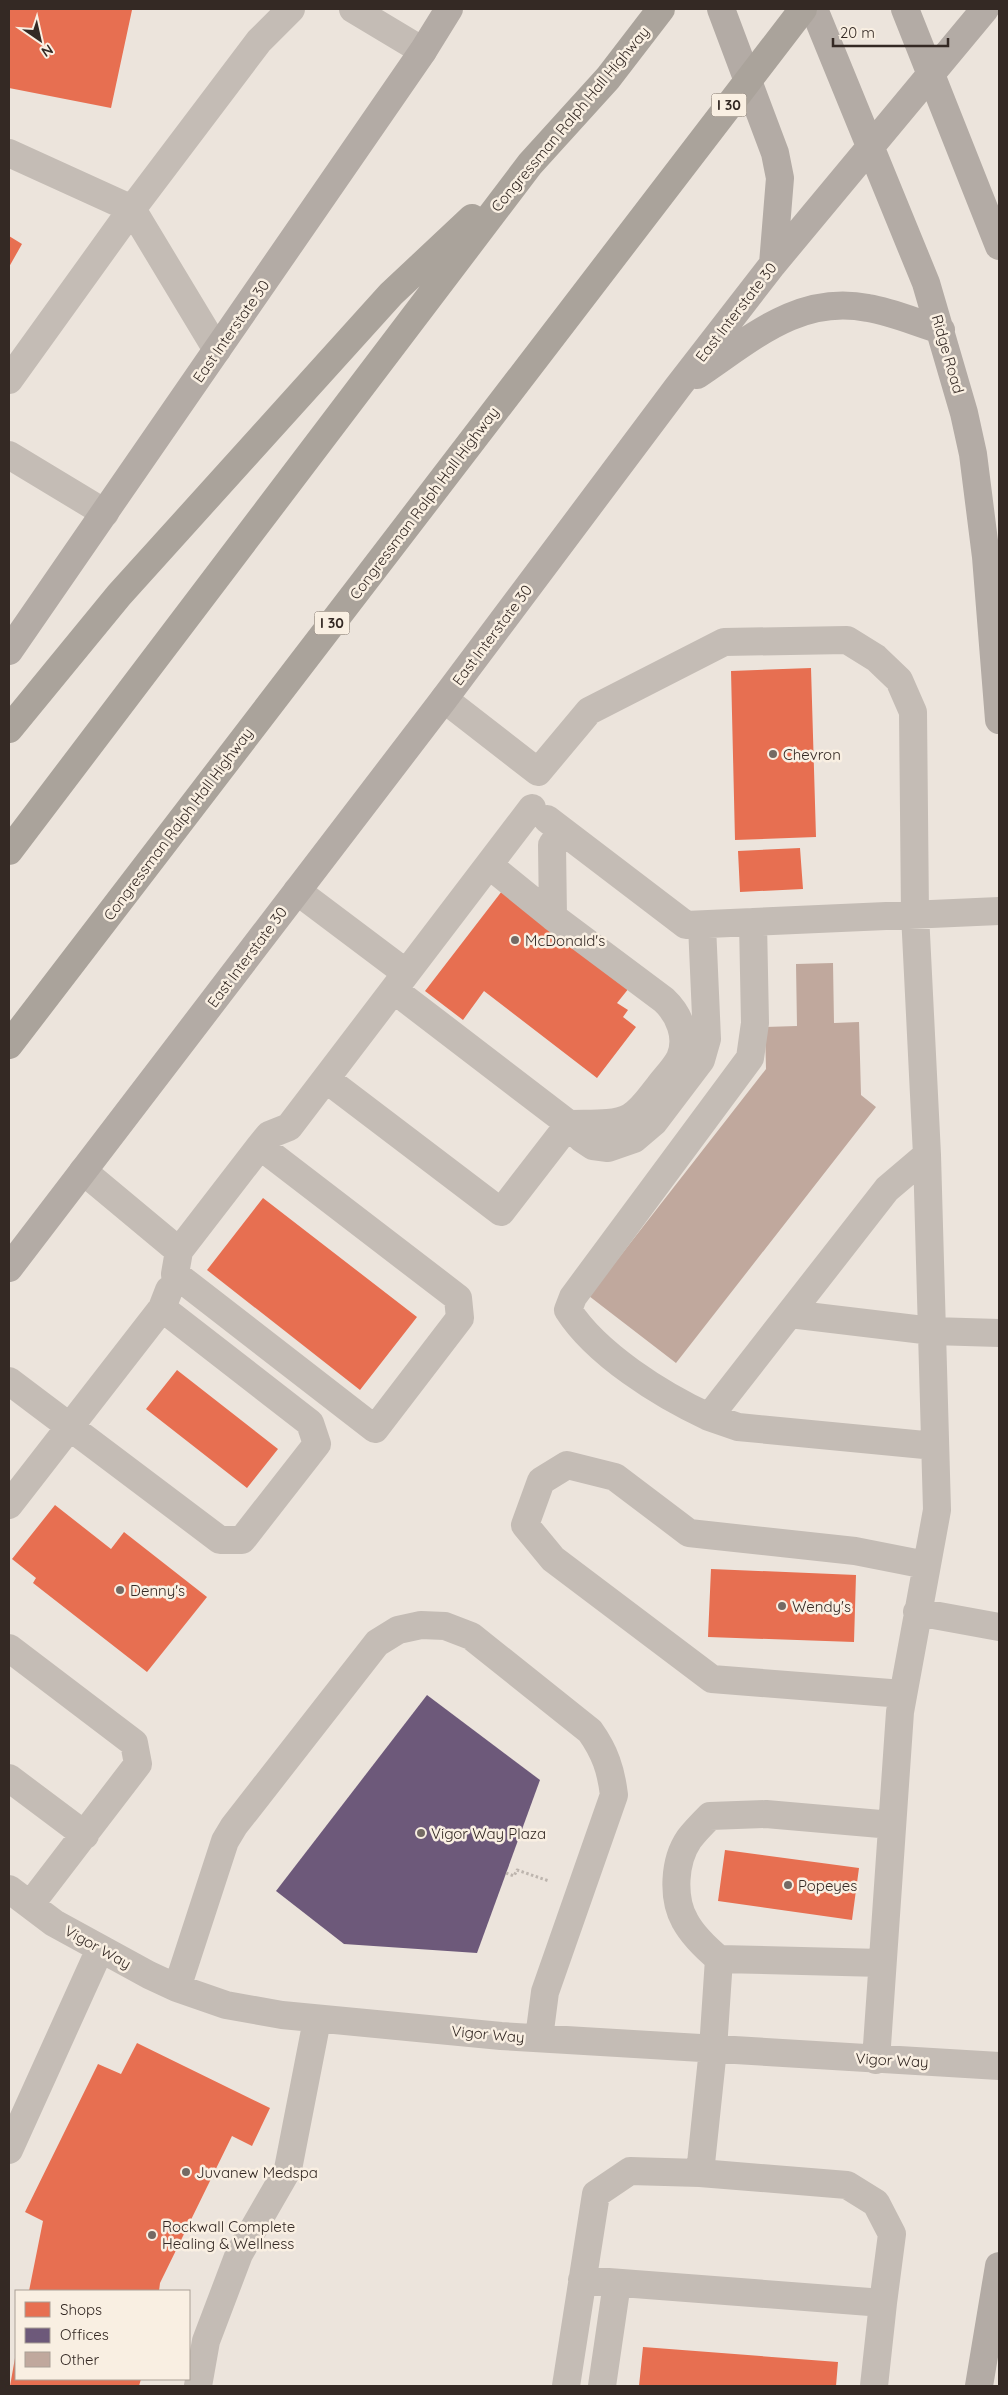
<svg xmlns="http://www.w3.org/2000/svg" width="1008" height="2395" viewBox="0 0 1008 2395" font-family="Quicksand,sans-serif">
<rect width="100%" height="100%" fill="#ece4dc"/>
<!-- shops -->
<path fill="#e76f51" d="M 9,9 L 132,10 L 111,108 L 9,88 Z
M 9,236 L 22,244 L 9,267 Z
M 811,668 L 816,837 L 735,840 L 731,671 Z
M 800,848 L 803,889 L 740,892 L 738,851 Z
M 502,891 L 629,988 L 617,1003 L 628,1010 L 623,1017 L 636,1027 L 597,1078 L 484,991 L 463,1020 L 425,991 Z
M 263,1198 L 417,1317 L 360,1390 L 207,1270 Z
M 177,1370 L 278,1449 L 247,1488 L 146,1409 Z
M 55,1505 L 111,1549 L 124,1532 L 207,1597 L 147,1672 L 33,1583 L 36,1578 L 12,1559 Z
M 711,1569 L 856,1575 L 854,1642 L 708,1637 Z
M 725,1850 L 859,1868 L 852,1920 L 718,1901 Z
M 137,2043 L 270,2108 L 252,2146 L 232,2136 L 160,2283 L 159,2291 L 29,2291 L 43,2221 L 25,2212 L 98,2064 L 121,2074 Z
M 643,2347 L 838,2362 L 836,2386 L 639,2386 Z
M 15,2358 L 16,2379 L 141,2379 L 139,2386 L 10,2386 Z"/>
<!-- offices -->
<path fill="#6d597a" d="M 427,1695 L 540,1780 L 477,1953 L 344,1944 L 276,1891 Z"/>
<!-- building -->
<path fill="#c0a89d" d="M 833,963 L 834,1023 L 859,1022 L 861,1095 L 876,1107 L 676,1363 L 589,1296 L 766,1069 L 765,1027 L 797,1026 L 796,964 Z"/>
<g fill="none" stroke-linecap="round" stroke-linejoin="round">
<!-- path -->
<path stroke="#bdb5ae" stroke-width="3" stroke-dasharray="2.5 2.5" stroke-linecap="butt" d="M 506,1873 L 514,1876 L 517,1870 L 549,1881"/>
<!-- minor -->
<path stroke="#c4bcb5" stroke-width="28" d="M 353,9 L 423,51
M 9,153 L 132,209 L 217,350
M 9,380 L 132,209 L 259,41 L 291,9
M 9,455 L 105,513
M 444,699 L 538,772 L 589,711 L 724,642 L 847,640 L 876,658 L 899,680 L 913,712 L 915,914 L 927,1155 L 937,1510 L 900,1712 L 876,2060
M 547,819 L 686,925 L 999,911
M 489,865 L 553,917
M 297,891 L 406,973
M 753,922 L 755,1023 L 750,1058 L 573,1297 L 568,1310 C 596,1354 661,1395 709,1417 L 887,1189 L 927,1155
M 394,990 L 569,1124 L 581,1138 L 593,1146 L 608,1148 L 634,1139 L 654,1122 L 701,1060 L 707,1039 L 702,925
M 326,1079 L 501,1212 L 569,1124 C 587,1123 613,1126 630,1117 C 642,1110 650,1097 659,1086 C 665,1078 675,1068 680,1058 C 689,1037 679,1014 664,1000 L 553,917 L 552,845 L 562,831
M 260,1146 L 458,1298 L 460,1318 L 375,1429 L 175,1274 L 179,1251 L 260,1146 L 269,1135 L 289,1127 L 532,808
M 83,1171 L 179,1251
M 790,1314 L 932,1331 L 999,1333
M 9,1381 L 220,1540 L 242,1540 L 317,1444 L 310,1423 L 162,1308
M 709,1417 L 738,1427 L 935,1446
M 9,1505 L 162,1308 L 169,1290
M 917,1612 L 999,1627
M 9,1648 L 134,1743 L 138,1764 L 30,1905
M 903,1694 L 712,1679 L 553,1559 L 525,1525 L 541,1481 L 567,1465 L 615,1477 L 689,1533 L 855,1551 L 926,1565
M 9,1778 L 85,1835
M 9,1889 L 54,1923 L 149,1975 L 177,1988 L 226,2005 L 282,2015 L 501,2036 L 999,2066
M 882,1963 L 719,1959 C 706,1948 693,1936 685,1921 C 672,1898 674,1861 689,1839 C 695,1831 703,1823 710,1816 L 766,1814 L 892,1825
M 177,1988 L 225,1841 L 234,1826 L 377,1643 L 398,1630 L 421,1625 L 445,1626 L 471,1636 L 590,1731 C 605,1752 611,1770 614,1795 L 545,1992 L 539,2038
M 9,2150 L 100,1949
M 582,2280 L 883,2303 L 892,2234 L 876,2203 L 847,2185 L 700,2173
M 198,2386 L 206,2341 L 239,2254 L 288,2169 L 317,2020
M 566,2386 L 596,2194 L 630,2171 L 700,2173 L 713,2049 L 719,1959
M 602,2386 L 617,2283
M 874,2386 L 883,2303"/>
<!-- major -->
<path stroke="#b3aba5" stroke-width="28" d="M 721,9 L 775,153 L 780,178 L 773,264
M 814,9 L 926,283 L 964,413 L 973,454 L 986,557 L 999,720
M 905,9 L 999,246
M 697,375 C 751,339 799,294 868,308 C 893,312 917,323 941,330
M 9,651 L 423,51 L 449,9
M 9,1268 L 444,699 L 677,388 L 773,264 L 985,9
M 979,2386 L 999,2266"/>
<!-- highway -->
<path stroke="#aaa39b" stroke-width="28" d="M 9,729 L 119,595 L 391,294 L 472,218
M 9,851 L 530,164 L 608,78 L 661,9
M 9,1045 L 803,9"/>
</g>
<!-- markers -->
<g fill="#746a64" stroke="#f9efe2" stroke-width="2">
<circle cx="773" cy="754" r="5"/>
<circle cx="515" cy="940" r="5"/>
<circle cx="120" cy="1590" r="5"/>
<circle cx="782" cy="1606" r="5"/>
<circle cx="421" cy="1833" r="5"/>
<circle cx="788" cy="1885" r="5"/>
<circle cx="186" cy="2172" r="5"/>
<circle cx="152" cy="2235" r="5"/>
</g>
<g text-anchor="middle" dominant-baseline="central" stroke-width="5" stroke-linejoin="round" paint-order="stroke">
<!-- shield labels -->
<g fill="#f9efe2" stroke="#6f645d" stroke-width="1">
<rect x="711.5" y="93.5" width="35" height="23" rx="4"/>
<rect x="314.5" y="611.5" width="35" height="23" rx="4"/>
</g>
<g font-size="14" font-weight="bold" fill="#342924">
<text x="729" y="105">I 30</text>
<text x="332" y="623">I 30</text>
</g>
<!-- street labels -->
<g font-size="15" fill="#342924" stroke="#f9efe2">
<text transform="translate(570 119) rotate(-50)">Congressman Ralph Hall Highway</text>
<text transform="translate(736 312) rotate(-52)">East Interstate 30</text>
<text transform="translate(231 331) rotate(-55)">East Interstate 30</text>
<text transform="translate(948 354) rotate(74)">Ridge Road</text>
<text transform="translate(424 503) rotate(-53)">Congressman Ralph Hall Highway</text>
<text transform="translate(492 635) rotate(-53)">East Interstate 30</text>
<text transform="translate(178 824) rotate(-53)">Congressman Ralph Hall Highway</text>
<text transform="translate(247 957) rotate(-53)">East Interstate 30</text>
<text transform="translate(98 1947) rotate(29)">Vigor Way</text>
<text transform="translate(488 2034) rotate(5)">Vigor Way</text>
<text transform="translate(892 2060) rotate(3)">Vigor Way</text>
</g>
<!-- poi labels -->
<g font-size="15" fill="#342924" stroke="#f9efe2" text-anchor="start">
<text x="783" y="754">Chevron</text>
<text x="525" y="940">McDonald's</text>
<text x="130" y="1590">Denny's</text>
<text x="792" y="1606">Wendy's</text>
<text x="431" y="1833">Vigor Way Plaza</text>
<text x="798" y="1885">Popeyes</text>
<text x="196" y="2172">Juvanew Medspa</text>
<text x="162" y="2226">Rockwall Complete<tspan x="162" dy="17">Healing &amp; Wellness</tspan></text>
</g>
</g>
<!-- border -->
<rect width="1008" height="2395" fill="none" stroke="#342924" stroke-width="20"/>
<!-- legend -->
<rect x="15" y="2290" width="175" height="90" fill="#f9efe2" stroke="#aaa096"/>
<rect x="25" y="2302" width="25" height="15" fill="#e76f51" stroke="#aaa096"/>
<text x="60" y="2315" font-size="15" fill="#342924">Shops</text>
<rect x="25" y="2328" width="25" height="15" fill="#6d597a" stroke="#aaa096"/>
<text x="60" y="2340" font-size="15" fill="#342924">Offices</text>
<rect x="25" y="2352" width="25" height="15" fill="#c0a89d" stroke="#aaa096"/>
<text x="60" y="2365" font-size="15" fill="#342924">Other</text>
<!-- north arrow -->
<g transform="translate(40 40) rotate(146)" stroke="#f9efe2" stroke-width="4" paint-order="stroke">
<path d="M0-4L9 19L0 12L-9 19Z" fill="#342924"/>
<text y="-8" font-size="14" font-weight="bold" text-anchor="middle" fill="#342924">N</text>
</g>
<!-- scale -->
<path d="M833 38v8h115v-8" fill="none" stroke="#342924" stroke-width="2.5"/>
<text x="840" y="38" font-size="15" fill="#342924" stroke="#f9efe2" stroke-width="4" paint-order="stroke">20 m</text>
</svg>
